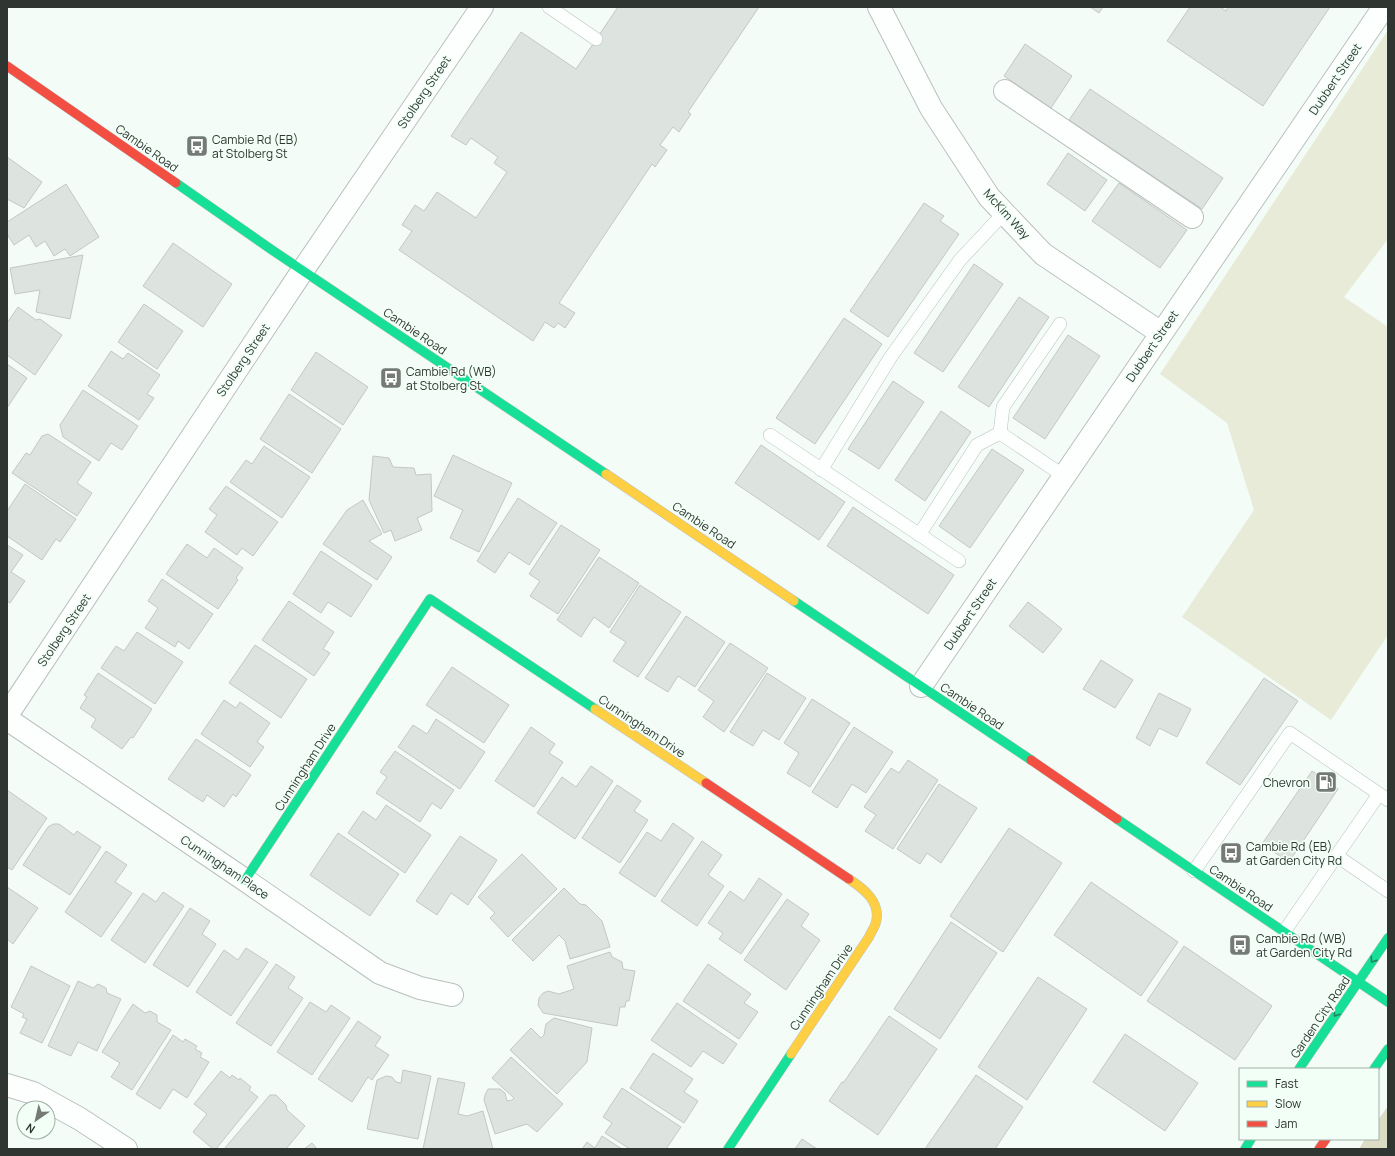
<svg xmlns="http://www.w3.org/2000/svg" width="1395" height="1156" viewBox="0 0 1395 1156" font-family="Manrope,sans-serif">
<rect width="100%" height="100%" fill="#f4fcf8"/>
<!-- green -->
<path fill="#e8ebd8" d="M 1388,30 L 1388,239 L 1344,297 L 1388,327 L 1388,635 L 1331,720 L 1182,617 L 1254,510 L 1227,423 L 1160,374 Z"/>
<!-- forest -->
<path fill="#daddc3" d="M 1388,1106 L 1388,1149 L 1359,1149 L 1365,1139 L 1378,1139 L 1378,1120 Z"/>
<!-- building -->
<path fill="#dde3de" stroke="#c4c8c4" d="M 618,7 L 759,7 L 688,112 L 691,114 L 679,132 L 673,127 L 660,145 L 667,150 L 655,167 L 652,164 L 559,303 L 575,313 L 565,328 L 558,323 L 554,328 L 545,322 L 533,341 L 399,250 L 412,231 L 402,225 L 415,205 L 424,211 L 437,192 L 476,218 L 507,172 L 494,163 L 498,157 L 471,138 L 466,145 L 451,136 L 521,32 L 576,69 Z
M 1090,7 L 1103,7 L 1099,13 Z
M 1190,7 L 1220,7 L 1226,11 L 1228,7 L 1330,7 L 1263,106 L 1167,41 Z
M 1025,44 L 1072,76 L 1051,108 L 1004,76 Z
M 1090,89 L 1223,178 L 1202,209 L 1069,120 Z
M 1068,153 L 1107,180 L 1085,211 L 1047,184 Z
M 7,157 L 42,182 L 24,208 L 7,199 Z
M 1119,183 L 1187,230 L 1160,268 L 1092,221 Z
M 66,184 L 99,237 L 70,256 L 65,249 L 54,256 L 45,241 L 36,247 L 29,235 L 14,245 L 7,234 L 7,222 Z
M 924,203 L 944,216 L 940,221 L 959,234 L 888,337 L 850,311 Z
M 173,243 L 232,284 L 203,327 L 143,286 Z
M 83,255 L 70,319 L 36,312 L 40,290 L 15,294 L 10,268 Z
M 974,264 L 1003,284 L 943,372 L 914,353 Z
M 1019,297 L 1049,317 L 989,407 L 958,387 Z
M 144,304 L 183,331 L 157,369 L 118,342 Z
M 18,307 L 36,320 L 40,319 L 62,335 L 35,375 L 7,355 L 7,323 Z
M 844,318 L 882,344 L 815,444 L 776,418 Z
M 1068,335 L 1100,356 L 1045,439 L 1013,418 Z
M 111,351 L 123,359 L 128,353 L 160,375 L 147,394 L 154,398 L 139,420 L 88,386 Z
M 316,352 L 368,387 L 343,425 L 291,390 Z
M 7,364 L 27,378 L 7,408 Z
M 893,381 L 924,402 L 879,469 L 848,449 Z
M 83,390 L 138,426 L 122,450 L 111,443 L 99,461 L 63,437 L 60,425 Z
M 289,394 L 341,429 L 312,473 L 260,439 Z
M 941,411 L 971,432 L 925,501 L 895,480 Z
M 48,434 L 91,462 L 77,483 L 92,493 L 77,516 L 12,473 L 26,453 L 30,455 L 42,436 Z
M 761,445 L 845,502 L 819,540 L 735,483 Z
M 264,446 L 310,477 L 282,518 L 230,482 L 246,460 L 252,464 Z
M 992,449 L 1024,470 L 970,548 L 939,526 Z
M 453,455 L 512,483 L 479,552 L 450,538 L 463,510 L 434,496 Z
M 373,456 L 389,458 L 393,467 L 414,468 L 416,475 L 431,474 L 432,511 L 417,518 L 422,530 L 395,541 L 391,530 L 384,533 L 369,500 Z
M 25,484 L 76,519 L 60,542 L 56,539 L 42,560 L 7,536 L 7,511 Z
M 226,486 L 278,522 L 253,556 L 242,548 L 237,555 L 205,532 L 217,515 L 209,509 Z
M 518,498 L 557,523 L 529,565 L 509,552 L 495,573 L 477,561 Z
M 363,500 L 382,534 L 369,541 L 392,557 L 377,580 L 323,544 L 347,510 Z
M 853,507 L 954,575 L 928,614 L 827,546 Z
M 561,525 L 600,550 L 558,614 L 530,596 L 540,581 L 529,574 Z
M 187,544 L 207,558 L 214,548 L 243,568 L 236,578 L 238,580 L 218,609 L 166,574 Z
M 7,545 L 23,555 L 11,572 L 25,581 L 10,603 L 7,601 Z
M 321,551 L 372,585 L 351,617 L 328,602 L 321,613 L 293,594 Z
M 599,557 L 639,583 L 609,628 L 594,617 L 581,637 L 557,620 Z
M 162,579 L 213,614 L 189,649 L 178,641 L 175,647 L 145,628 L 158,608 L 148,601 Z
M 640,585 L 681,612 L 638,677 L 613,661 L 626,642 L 610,632 Z
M 289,601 L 334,632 L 323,649 L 330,653 L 314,676 L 262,640 Z
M 1028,602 L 1062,629 L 1043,653 L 1009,626 Z
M 686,616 L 725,642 L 695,687 L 678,676 L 668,692 L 645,678 Z
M 137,632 L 183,662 L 155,704 L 101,668 L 116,646 L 124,651 Z
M 730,643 L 768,668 L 724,732 L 703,717 L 714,701 L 698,690 Z
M 255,645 L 307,679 L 281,718 L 229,683 Z
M 1101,660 L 1133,680 L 1115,708 L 1083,689 Z
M 452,667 L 509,705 L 484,743 L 426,705 Z
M 98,673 L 152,709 L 133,738 L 131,737 L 122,749 L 91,727 L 96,719 L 80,708 L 87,697 L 84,695 Z
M 767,673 L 806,698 L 779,740 L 763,730 L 753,746 L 730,732 Z
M 1264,678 L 1298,701 L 1240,785 L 1206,763 Z
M 1159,693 L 1191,709 L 1177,737 L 1159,728 L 1150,746 L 1136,738 Z
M 812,699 L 850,723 L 810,787 L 787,773 L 799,753 L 784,743 Z
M 224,700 L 236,708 L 240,702 L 270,723 L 257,742 L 264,747 L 250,767 L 201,734 Z
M 436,719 L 485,752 L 460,789 L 398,747 L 413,725 L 427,734 Z
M 531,727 L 555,744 L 549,753 L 563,762 L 534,807 L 495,781 Z
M 854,727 L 893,752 L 866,793 L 852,784 L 837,808 L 812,792 Z
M 196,739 L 251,775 L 236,797 L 233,794 L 224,807 L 207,795 L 203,802 L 168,779 Z
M 395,751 L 454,790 L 441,809 L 432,803 L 420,822 L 376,793 L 387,777 L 380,772 Z
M 908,760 L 938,780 L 893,849 L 865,831 L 876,815 L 864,807 L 891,768 L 899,773 Z
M 591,766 L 613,781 L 575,839 L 537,813 L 562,777 L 576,787 Z
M 1312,771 L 1338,789 L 1289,862 L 1262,844 Z
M 939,784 L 977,808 L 941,863 L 927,853 L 920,864 L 897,849 Z
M 617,785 L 641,801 L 634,811 L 648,820 L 620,863 L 582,838 Z
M 7,790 L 47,818 L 12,870 L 7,867 Z
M 386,805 L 431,835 L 405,873 L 348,833 L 363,811 L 376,820 Z
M 673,823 L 694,838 L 655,897 L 619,873 L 647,832 L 661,841 Z
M 53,824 L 59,824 L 74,835 L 77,831 L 101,847 L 70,895 L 23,865 L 48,827 Z
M 1009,828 L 1062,863 L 1003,952 L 950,916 Z
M 338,833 L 399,874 L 370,916 L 310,875 Z
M 460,836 L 497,860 L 468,905 L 451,893 L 437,915 L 416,901 Z
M 702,841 L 722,855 L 708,875 L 724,886 L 697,926 L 661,901 Z
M 106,851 L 127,865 L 115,882 L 132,893 L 101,937 L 65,912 Z
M 522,854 L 557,889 L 508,937 L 490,918 L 495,913 L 478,897 Z
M 759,878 L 782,894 L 741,954 L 719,939 L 723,933 L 708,923 L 730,891 L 744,901 Z
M 1091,882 L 1178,942 L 1141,996 L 1054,935 Z
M 7,887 L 38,908 L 13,944 L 7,939 Z
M 564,888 L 580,904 L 586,905 L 602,921 L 610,947 L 570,959 L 565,941 L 559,935 L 533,961 L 512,940 Z
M 163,892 L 184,906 L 145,963 L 111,940 L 143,893 L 156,902 Z
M 787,899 L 809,914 L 801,926 L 820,940 L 786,990 L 744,960 Z
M 190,908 L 210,921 L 202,934 L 216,944 L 188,987 L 153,965 Z
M 951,922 L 997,953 L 940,1039 L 894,1009 Z
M 1184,946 L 1272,1006 L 1235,1060 L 1147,1001 Z
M 246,948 L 268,962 L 231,1016 L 196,992 L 224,950 L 238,960 Z
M 610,952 L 612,957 L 622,962 L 623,969 L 635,971 L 629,1001 L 626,1001 L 625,1007 L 620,1007 L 617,1026 L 543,1013 L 538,1005 L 539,998 L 543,993 L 548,991 L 559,994 L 574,989 L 567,966 Z
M 276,964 L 295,977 L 288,988 L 303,998 L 271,1046 L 236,1023 Z
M 708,964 L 751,994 L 744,1003 L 758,1012 L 739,1039 L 683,1001 Z
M 31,966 L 70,986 L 42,1043 L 20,1033 L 27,1019 L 22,1017 L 24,1014 L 11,1007 Z
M 1038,977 L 1087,1009 L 1027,1100 L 978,1067 Z
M 78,981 L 93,988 L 98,984 L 106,988 L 107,993 L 121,999 L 97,1051 L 78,1042 L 71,1056 L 48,1046 Z
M 310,1002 L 326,1012 L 331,1005 L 350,1018 L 312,1075 L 277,1052 Z
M 677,1003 L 737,1044 L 723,1064 L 703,1051 L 691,1067 L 651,1040 Z
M 133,1004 L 145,1013 L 150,1011 L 157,1015 L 157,1022 L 171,1030 L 132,1090 L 111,1077 L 120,1063 L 102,1052 Z
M 889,1016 L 937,1049 L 878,1135 L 829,1101 L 842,1082 L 844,1082 Z
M 554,1018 L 592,1028 L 587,1062 L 557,1094 L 510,1050 L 531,1028 L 541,1038 L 544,1035 L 546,1024 Z
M 358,1021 L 381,1037 L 375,1046 L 389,1055 L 372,1080 L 368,1077 L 352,1102 L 318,1079 Z
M 1125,1034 L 1198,1083 L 1165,1131 L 1093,1082 Z
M 173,1035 L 183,1042 L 185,1039 L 197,1046 L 195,1049 L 202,1053 L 200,1057 L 209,1062 L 187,1098 L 173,1089 L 160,1109 L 136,1094 Z
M 653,1053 L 693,1079 L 684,1092 L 698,1101 L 684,1123 L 630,1088 Z
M 511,1057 L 563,1104 L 537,1132 L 527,1124 L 495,1134 L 484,1100 L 485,1095 L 488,1089 L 500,1089 L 505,1093 L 507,1101 L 512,1100 L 514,1098 L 492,1078 Z
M 403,1070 L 431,1076 L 418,1139 L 367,1129 L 377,1080 L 386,1076 L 392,1077 L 396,1082 L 401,1083 Z
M 221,1071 L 230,1078 L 232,1075 L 239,1080 L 240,1078 L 251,1087 L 249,1090 L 258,1097 L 216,1149 L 213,1149 L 193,1132 L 207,1114 L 194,1104 Z
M 976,1075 L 1023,1107 L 995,1149 L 925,1149 Z
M 438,1078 L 465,1083 L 458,1114 L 467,1116 L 483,1111 L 493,1149 L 423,1149 Z
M 622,1088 L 681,1127 L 666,1149 L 630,1149 L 605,1133 L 612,1123 L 603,1117 Z
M 270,1095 L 276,1095 L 286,1105 L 287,1110 L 305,1126 L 286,1149 L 224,1149 Z
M 602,1136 L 622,1149 L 582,1149 L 587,1142 L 595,1148 Z
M 802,1139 L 817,1149 L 795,1149 Z
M 312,1143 L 317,1149 L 304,1149 Z"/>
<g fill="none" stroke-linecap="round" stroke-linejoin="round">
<!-- lane casing -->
<g stroke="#bac0bd" stroke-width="14">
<path id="lane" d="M 549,7 L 596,39
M 1000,433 L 1064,476
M 770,435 L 959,561
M 821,470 L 890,358 L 960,260 L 1004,213
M 919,535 L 977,445 L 1000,433 L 1003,407 L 1060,324
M 1337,856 L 1388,891
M 1194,871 L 1290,733 L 1388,800
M 1284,932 L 1379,794"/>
</g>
<!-- street casing -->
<g stroke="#bac0bd" stroke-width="24">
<path id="street" d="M 879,7 L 931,108 L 989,197 L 1043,254 L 1161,333
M 1005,91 L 1192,217
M 921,686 L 1384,7
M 7,715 L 303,270 L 482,7
M 7,719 L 245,880 L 380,973 L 420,988 L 452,995
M 7,1085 L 33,1093 L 80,1119 L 126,1149"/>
</g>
<!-- fast casing -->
<g stroke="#bac0bd" stroke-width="10">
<path id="fast" d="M 176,183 L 272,250 L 606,474
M 794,601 L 1031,760
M 1117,819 L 1388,1002
M 245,880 L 430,599 L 595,709
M 1299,1069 L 1388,938
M 1374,1069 L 1388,1049
M 728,1149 L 791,1054
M 1245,1149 L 1251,1139"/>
</g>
<!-- slow casing -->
<g stroke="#bac0bd" stroke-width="10">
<path id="slow" d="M 606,474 L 794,601
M 595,709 L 706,783
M 791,1054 L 869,937 C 871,932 875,927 876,922 C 881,902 864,889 849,879"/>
</g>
<!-- jam casing -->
<g stroke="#bac0bd" stroke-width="10">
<path id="jam" d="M 7,66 L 176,183
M 1031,760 L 1117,819
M 706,783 L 849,879
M 1319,1149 L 1326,1139"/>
</g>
<!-- lane -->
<use href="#lane" stroke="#fdfffe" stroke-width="13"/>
<!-- street -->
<use href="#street" stroke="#fdfffe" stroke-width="22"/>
<!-- fast -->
<use href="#fast" stroke="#16e098" stroke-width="9"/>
<!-- slow -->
<use href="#slow" stroke="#ffcf43" stroke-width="9"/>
<!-- jam -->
<use href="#jam" stroke="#f24e42" stroke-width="9"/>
</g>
<!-- one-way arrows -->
<defs><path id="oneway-chevron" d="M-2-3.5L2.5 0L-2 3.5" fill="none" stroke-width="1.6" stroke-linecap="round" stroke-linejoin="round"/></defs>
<g stroke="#248260">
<use href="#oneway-chevron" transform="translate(1373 960) rotate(125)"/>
<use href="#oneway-chevron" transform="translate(1336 1014) rotate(124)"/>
</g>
<!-- icons -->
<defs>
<g id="bus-square" transform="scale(1.15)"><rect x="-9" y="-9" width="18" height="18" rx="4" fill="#747b77" stroke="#f1fff7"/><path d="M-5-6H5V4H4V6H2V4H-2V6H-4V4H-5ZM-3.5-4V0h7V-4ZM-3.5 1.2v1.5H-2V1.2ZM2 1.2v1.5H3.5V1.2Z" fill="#fff"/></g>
<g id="fuel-square" transform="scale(1.15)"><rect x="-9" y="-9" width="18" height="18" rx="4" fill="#747b77" stroke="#f1fff7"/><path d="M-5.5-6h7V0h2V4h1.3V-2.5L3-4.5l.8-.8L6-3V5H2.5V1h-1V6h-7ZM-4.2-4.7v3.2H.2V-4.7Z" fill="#fff"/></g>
</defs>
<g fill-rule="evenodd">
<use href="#bus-square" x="197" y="146"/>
<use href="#bus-square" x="391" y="378"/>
<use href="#fuel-square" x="1326" y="782"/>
<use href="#bus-square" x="1231" y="853"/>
<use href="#bus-square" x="1240" y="945"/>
</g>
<g text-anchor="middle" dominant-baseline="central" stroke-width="3.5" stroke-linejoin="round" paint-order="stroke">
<!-- street labels -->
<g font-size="12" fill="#2f3632" stroke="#f1fff7">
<text transform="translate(1335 79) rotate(-56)">Dubbert Street</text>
<text transform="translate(424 92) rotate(-56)">Stolberg Street</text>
<text transform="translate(147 148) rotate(35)">Cambie Road</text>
<text transform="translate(1007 214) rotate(48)">McKim Way</text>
<text transform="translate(415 331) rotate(34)">Cambie Road</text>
<text transform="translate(1152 346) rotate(-56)">Dubbert Street</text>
<text transform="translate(243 360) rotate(-56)">Stolberg Street</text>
<text transform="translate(704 525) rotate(34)">Cambie Road</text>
<text transform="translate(970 614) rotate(-56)">Dubbert Street</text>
<text transform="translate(64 630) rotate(-56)">Stolberg Street</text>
<text transform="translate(972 706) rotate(34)">Cambie Road</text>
<text transform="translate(642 726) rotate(34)">Cunningham Drive</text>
<text transform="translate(305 767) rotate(-57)">Cunningham Drive</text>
<text transform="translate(225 867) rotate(34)">Cunningham Place</text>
<text transform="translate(1241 888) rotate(34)">Cambie Road</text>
<text transform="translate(821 987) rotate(-56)">Cunningham Drive</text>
<text transform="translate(1320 1017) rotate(-56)">Garden City Road</text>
</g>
<!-- poi labels -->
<g font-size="12" fill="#2f3632" stroke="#f1fff7" text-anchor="start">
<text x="212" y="139">Cambie Rd (EB)<tspan x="212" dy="14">at Stolberg St</tspan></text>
<text x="406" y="371">Cambie Rd (WB)<tspan x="406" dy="14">at Stolberg St</tspan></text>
<text x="1310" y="782" text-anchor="end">Chevron</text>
<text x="1246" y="846">Cambie Rd (EB)<tspan x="1246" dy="14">at Garden City Rd</tspan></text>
<text x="1256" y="938">Cambie Rd (WB)<tspan x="1256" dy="14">at Garden City Rd</tspan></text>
</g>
</g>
<!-- border -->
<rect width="1395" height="1156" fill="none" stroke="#2f3632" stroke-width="16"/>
<!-- legend -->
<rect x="1239" y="1068" width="140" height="72" fill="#f1fff7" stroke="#a3afa8"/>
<rect x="1247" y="1081" width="20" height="6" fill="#16e098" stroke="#a3afa8"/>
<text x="1275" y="1088" font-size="12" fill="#2f3632">Fast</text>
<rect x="1247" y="1101" width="20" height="6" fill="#ffcf43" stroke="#a3afa8"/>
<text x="1275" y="1108" font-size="12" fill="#2f3632">Slow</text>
<rect x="1247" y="1121" width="20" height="6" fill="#f24e42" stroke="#a3afa8"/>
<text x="1275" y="1128" font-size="12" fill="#2f3632">Jam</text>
<!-- north arrow -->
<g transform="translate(36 1120) rotate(214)"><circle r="19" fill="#f1fff7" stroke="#a3afa8"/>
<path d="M0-3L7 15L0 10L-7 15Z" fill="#747b77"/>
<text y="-6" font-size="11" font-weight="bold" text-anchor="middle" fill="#2f3632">N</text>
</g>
</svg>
